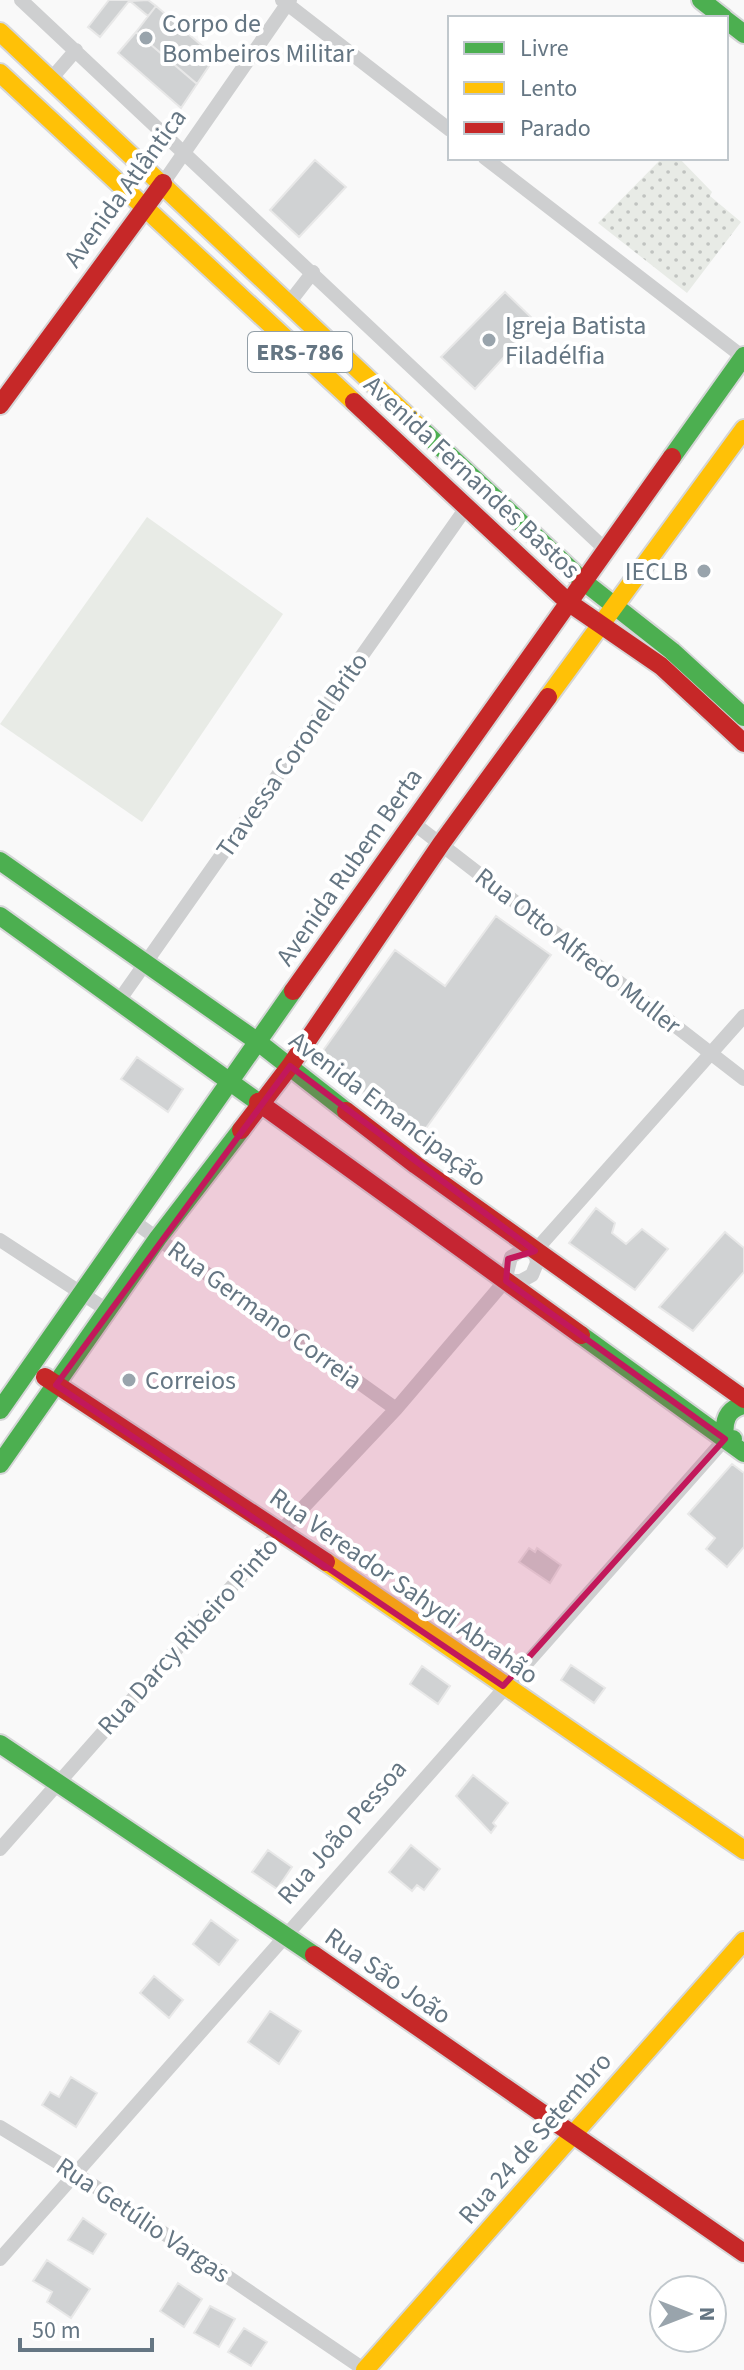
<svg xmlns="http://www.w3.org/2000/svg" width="744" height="2370" viewBox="0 0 744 2370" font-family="'Source Sans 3',sans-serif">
<defs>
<pattern id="green-dots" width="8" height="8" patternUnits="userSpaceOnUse" patternTransform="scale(2)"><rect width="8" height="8" fill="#e8ebe6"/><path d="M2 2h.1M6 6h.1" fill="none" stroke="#c0c3c0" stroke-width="1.8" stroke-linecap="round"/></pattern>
</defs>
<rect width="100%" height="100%" fill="#f9f9f9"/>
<!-- green -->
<path fill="url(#green-dots)" d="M 662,158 L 679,158 L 712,192 L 710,196 L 741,222 L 687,293 L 598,223 Z"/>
<!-- pitch -->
<path fill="#e8ebe6" d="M 147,517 L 283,614 L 142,822 L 0,724 Z"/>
<!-- building -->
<path fill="#d0d2d3" stroke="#e8e8e8" stroke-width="2" d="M 109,0 L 130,0 L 100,37 L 88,27 Z
M 148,0 L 156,6 L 148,16 L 130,1 Z
M 156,6 L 215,57 L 197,84 L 136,32 Z
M 136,32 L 197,84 L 181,108 L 118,53 Z
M 315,160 L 346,187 L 299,237 L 270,210 Z
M 505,292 L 536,322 L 475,389 L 441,357 Z
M 496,916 L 551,955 L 421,1135 L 317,1059 L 395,950 L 445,986 Z
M 137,1057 L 183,1089 L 168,1112 L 121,1079 Z
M 596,1208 L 615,1223 L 612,1233 L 626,1244 L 642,1229 L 668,1249 L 635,1290 L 569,1243 Z
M 725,1232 L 744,1248 L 744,1272 L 693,1331 L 659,1307 Z
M 732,1464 L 744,1473 L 744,1547 L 727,1567 L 706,1549 L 715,1538 L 688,1514 Z
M 529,1548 L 535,1552 L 537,1548 L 561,1565 L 550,1583 L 519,1562 Z
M 571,1665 L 605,1688 L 594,1703 L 561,1680 Z
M 422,1666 L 450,1686 L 438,1704 L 410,1684 Z
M 473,1775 L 508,1803 L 493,1823 L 496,1826 L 491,1833 L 456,1796 Z
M 411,1845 L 440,1869 L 424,1890 L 417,1885 L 412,1891 L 389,1872 Z
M 268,1850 L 292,1867 L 277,1889 L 252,1872 Z
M 211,1920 L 238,1940 L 219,1965 L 193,1944 Z
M 154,1976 L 183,2000 L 169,2018 L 140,1993 Z
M 270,2011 L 301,2031 L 279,2064 L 248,2042 Z
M 71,2077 L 97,2093 L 76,2127 L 42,2105 L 50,2092 L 59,2097 Z
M 83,2218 L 106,2234 L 93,2254 L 68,2240 Z
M 47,2260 L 90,2289 L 71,2318 L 47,2302 L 52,2292 L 33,2281 Z
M 178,2283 L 202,2299 L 184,2327 L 160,2311 Z
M 210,2306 L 235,2319 L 219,2347 L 194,2333 Z
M 244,2328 L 267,2342 L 251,2366 L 228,2352 Z"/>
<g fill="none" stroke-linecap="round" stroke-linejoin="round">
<!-- fast casing -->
<g stroke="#d5d6d7" stroke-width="22">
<path id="fast" d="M 701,0 L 724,18
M 726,20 L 744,34
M 418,426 L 583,581 L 672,651 L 744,717
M 672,457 L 744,356
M 0,861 L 258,1042 L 346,1111
M 0,916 L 258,1102
M 581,1335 L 744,1453
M 0,1410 L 293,991
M 733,1439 L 725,1439 C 723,1422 726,1409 744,1405
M 0,1464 L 158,1238 L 241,1130
M 0,1744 L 314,1955"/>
</g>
<!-- slow casing -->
<g stroke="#d5d6d7" stroke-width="22">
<path id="slow" d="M 0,32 L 418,426
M 0,73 L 354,402
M 548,697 L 744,429
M 326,1562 L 744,1850
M 365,2370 L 744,1941"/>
</g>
<!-- jam casing -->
<g stroke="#d5d6d7" stroke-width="22">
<path id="jam" d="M 354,402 L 568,602 L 661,666 L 744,743
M 0,405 L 163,183
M 293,991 L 672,457
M 258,1102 L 581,1335
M 346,1111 L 416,1165 L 744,1399
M 241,1130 L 290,1066 L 441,844 L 548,697
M 45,1377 L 326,1562
M 314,1955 L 744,2253"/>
</g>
<!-- street -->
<path stroke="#cecfd0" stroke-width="14" d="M 21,0 L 606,550
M 282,0 L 450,130
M 51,79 L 76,50
M 485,158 L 743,357
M 163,183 L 290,0
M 289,303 L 313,272
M 412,822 L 744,1079
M 118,1002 L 466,508
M 133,1221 L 396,1409
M 0,1240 L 107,1310
M 505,1281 L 521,1281 L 532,1275 L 537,1263 L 535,1251
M 0,1849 L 281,1531 L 396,1409 L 505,1281 L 511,1257 L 521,1251 L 535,1251 L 744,1016
M 0,2127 L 75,2173 L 365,2370
M 0,2259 L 725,1439"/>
<!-- fast -->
<use href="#fast" stroke="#4caf50" stroke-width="18"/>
<!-- slow -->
<use href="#slow" stroke="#ffc107" stroke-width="18"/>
<!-- jam -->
<use href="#jam" stroke="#c62828" stroke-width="18"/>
</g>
<!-- marked area -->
<path fill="#c2185b" fill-opacity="0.2" stroke="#c2185b" stroke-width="6" stroke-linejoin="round" d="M 290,1066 L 535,1251 L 508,1259 L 506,1281 L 725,1439 L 503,1686 L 56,1385 Z"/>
<!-- markers -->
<g fill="#99a4ac" stroke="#fff" stroke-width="3">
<circle cx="146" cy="38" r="8"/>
<circle cx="489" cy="340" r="8"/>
<circle cx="704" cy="571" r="8"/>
<circle cx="129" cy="1380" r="8"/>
</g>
<g text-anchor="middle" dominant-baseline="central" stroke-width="8" stroke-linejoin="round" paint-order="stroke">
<!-- shield labels -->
<rect fill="#fff" stroke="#939fa8" stroke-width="2" x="248" y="332" width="104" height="40" rx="6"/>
<g font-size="24" font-weight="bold" fill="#657683">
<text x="300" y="352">ERS-786</text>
</g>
<!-- poi labels -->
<g font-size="26" fill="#657683" stroke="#fff" text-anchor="start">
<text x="162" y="23">Corpo de<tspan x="162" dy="30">Bombeiros Militar</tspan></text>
<text x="505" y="325">Igreja Batista<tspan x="505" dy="30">Filadélfia</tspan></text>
<text x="688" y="571" text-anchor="end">IECLB</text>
<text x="145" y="1380">Correios</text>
</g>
<!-- street labels -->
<g font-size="26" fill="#657683" stroke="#fff">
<text transform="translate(125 188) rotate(-54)">Avenida Atlântica</text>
<text transform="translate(472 477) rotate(43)">Avenida Fernandes Bastos</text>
<text transform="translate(292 755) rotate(-55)">Travessa Coronel Brito</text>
<text transform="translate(349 867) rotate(-55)">Avenida Rubem Berta</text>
<text transform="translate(578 951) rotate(38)">Rua Otto Alfredo Muller</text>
<text transform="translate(388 1109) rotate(37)">Avenida Emancipação</text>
<text transform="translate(265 1315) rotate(36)">Rua Germano Correia</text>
<text transform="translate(404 1586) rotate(35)">Rua Vereador Sahydi Abrahão</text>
<text transform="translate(188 1636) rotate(-48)">Rua Darcy Ribeiro Pinto</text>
<text transform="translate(342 1832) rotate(-49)">Rua João Pessoa</text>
<text transform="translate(388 1976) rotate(35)">Rua São João</text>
<text transform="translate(535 2138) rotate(-49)">Rua 24 de Setembro</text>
<text transform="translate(143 2220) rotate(34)">Rua Getúlio Vargas</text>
</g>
</g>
<!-- legend -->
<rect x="448" y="16" width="280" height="144" fill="#ffffff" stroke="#c1c8cd" stroke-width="2"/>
<rect x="464" y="42" width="40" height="12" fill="#4caf50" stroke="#c1c8cd" stroke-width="2"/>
<text x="520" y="56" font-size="24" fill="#657683">Livre</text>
<rect x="464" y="82" width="40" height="12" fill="#ffc107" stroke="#c1c8cd" stroke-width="2"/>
<text x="520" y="96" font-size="24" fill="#657683">Lento</text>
<rect x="464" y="122" width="40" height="12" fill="#c62828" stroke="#c1c8cd" stroke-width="2"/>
<text x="520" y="136" font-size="24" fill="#657683">Parado</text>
<!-- north arrow -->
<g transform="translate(688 2314) rotate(90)"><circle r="38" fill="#ffffff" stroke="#c1c8cd" stroke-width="2"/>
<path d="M0-6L14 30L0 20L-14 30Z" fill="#99a4ac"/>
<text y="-12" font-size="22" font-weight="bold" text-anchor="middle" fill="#657683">N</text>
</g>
<!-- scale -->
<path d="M20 2338v12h132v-12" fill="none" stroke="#657683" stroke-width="4"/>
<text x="32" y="2338" font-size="24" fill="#657683" stroke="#ffffff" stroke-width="6" paint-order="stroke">50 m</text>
</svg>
